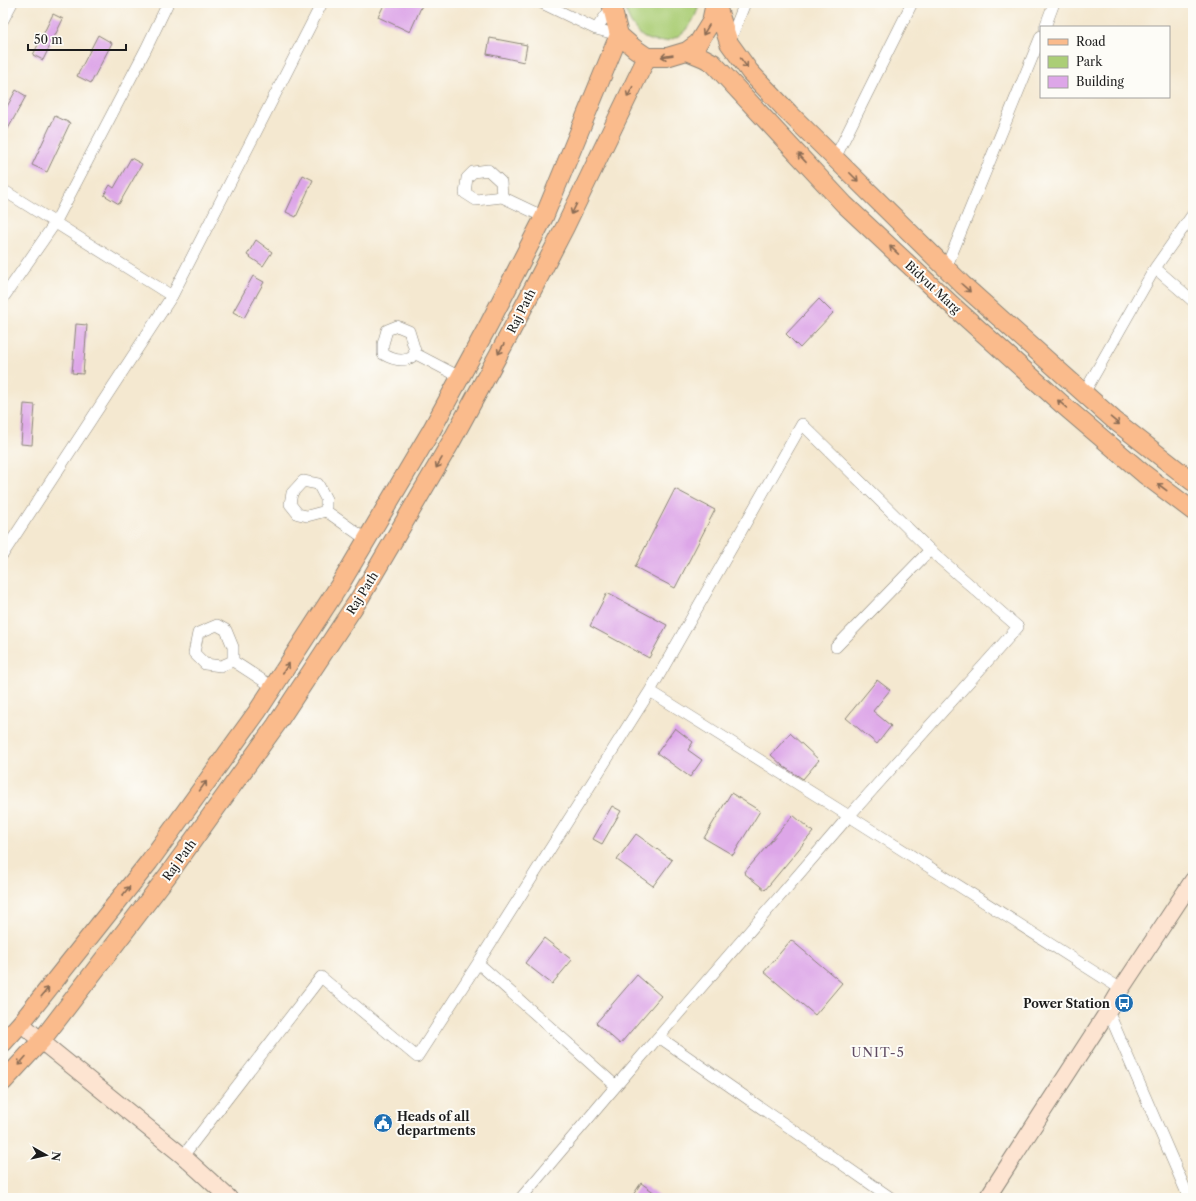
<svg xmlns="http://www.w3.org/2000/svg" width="1196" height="1201" viewBox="0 0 1196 1201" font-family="'Libre Caslon Text',serif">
<rect width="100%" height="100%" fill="#fdfcf7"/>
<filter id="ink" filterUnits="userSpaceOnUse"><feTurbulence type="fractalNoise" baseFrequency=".025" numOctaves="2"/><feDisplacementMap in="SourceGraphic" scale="8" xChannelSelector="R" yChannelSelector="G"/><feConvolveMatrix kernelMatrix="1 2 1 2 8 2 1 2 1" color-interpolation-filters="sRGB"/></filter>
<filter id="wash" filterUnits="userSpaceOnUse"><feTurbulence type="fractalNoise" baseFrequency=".012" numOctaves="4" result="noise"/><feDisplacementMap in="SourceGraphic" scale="16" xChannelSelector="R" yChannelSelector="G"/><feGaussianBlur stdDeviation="0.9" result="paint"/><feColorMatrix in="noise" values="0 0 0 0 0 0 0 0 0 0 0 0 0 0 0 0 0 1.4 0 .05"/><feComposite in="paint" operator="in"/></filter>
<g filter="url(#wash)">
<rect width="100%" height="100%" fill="#f4e8d0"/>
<!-- green -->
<path fill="#abce76" stroke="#647549" d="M 625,3 L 699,3 C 698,8 697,13 694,18 C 686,35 666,47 647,39 C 641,37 637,31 633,26 C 628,20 626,11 625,3 Z"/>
<g id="blocks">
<!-- building -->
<path fill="#dda6e8" d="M 385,3 L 423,3 L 410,32 L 378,17 Z
M 53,14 L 63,19 L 43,60 L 33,55 Z
M 98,35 L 112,43 L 91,83 L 77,76 Z
M 490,38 L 527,45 L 524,62 L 487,54 Z
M 16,90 L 26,96 L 3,138 L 3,114 Z
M 55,116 L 70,123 L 47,172 L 32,165 Z
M 131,158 L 142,164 L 119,204 L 104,195 L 110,185 L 114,188 Z
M 303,175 L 313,180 L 296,217 L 286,212 Z
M 256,240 L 272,252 L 263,266 L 247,255 Z
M 253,276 L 264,282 L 244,318 L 233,312 Z
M 819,299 L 833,313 L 800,348 L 786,334 Z
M 76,324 L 87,325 L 83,374 L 72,373 Z
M 24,404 L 35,405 L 32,445 L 21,444 Z
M 675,489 L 715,510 L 675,588 L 635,567 Z
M 607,593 L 667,625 L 649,658 L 590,626 Z
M 877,680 L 890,690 L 873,711 L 891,726 L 877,744 L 846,718 Z
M 675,728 L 693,742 L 688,750 L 702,760 L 690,777 L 657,753 Z
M 790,733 L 819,760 L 803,779 L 784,767 L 771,755 Z
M 731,793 L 760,811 L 733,855 L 704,838 Z
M 612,806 L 621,811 L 602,844 L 593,839 Z
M 793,815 L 813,832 L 765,890 L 744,873 Z
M 636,834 L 672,860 L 653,886 L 617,860 Z
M 544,938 L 572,960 L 552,984 L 525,963 Z
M 791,940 L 842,983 L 815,1015 L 764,972 Z
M 637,975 L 661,996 L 620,1044 L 596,1023 Z
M 641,1183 L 662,1198 L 631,1198 Z"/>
</g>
</g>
<g filter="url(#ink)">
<use href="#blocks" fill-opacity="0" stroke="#888276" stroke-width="1"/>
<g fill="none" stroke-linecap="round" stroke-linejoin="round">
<!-- street casing -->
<g stroke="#888276" stroke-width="12">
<path id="street" d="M 542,3 L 596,29 L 619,35
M 3,20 L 12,3
M 1045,27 L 1054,3
M 596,29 L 612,7
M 729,43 L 745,3
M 835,158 L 912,3
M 3,190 L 172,296
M 502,197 L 501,182 L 488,170 L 473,172 L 467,178 L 465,193 L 476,200 L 502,197 L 544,217
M 946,268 L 1041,36
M 1155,268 L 1193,301
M 3,298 L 55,223 L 146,49 L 168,3
M 416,354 L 409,331 L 397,326 L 387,330 L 383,344 L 383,354 C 390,358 399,362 407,359 C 410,359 414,355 416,354 L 460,377
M 1084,393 L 1155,268 L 1193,214
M 326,511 L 326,499 L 318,484 L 303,481 L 292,493 L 290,504 L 298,514 L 307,516 L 326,511 L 367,540
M 3,554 L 172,296 L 322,3
M 836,647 L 930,550
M 233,661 L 233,647 L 226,630 L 217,625 L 198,633 L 194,653 L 205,664 L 221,666 L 233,661 L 273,687
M 478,963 L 616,1086
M 1108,1011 L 1189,1198
M 659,1037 L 891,1198
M 183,1156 L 321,977 L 417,1057 L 478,963 L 650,691 L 802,424 L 930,550 L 1018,627 L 849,816 L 1121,989
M 521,1198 L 616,1086 L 849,816 L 650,691"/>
</g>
<!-- secondary casing -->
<g stroke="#888276" stroke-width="18">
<path id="secondary" d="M 21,1023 L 41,1041 L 183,1156 L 229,1198
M 987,1198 L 1108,1011 L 1121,989 L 1193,880"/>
</g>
<!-- primary casing -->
<g stroke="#888276" stroke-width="20">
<path id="primary" d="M 613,3 L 612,7 L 619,35 L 634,48 L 647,57 L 667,57 L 687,51 L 698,43 L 711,22 L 715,3
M 716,3 L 729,43 L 750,72 L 789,113 L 963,285 L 1114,420 L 1193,482
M 687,51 L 704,58 L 713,63 L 844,204 L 954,307 L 1063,405 L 1144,474 L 1193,511
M 3,1043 L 21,1023 L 149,862 L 257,712 L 341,583 L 431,431 L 489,324 L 544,217 L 619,35
M 3,1082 L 41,1041 L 168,875 L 276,725 L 361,596 L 451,442 L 509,335 L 565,227 L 647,57"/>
</g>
<!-- street -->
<use href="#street" stroke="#fff" stroke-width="11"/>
<!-- secondary -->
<use href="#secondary" stroke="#fde4d1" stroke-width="16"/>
<!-- primary -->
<use href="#primary" stroke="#fabb8c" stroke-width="18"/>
</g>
<!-- one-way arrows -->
<defs><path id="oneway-shaft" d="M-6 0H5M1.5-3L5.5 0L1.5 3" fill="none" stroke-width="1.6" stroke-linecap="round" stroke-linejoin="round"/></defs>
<g stroke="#8b6c54">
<use href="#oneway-shaft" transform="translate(706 30) rotate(121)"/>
<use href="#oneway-shaft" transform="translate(667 56) rotate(172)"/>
<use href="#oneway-shaft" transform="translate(744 63) rotate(54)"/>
<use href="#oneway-shaft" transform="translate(630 92) rotate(116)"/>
<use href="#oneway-shaft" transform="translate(802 158) rotate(-133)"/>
<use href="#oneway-shaft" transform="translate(854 177) rotate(45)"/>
<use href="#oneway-shaft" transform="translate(574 209) rotate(116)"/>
<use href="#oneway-shaft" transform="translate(894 250) rotate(-137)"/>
<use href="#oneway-shaft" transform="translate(966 288) rotate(42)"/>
<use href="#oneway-shaft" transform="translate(501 349) rotate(119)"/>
<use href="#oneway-shaft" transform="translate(1062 404) rotate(-139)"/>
<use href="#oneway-shaft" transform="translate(1115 421) rotate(40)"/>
<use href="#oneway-shaft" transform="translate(439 463) rotate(120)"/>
<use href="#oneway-shaft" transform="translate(1162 487) rotate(-143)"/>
<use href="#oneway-shaft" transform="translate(286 668) rotate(-57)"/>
<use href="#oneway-shaft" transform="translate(203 786) rotate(-54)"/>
<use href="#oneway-shaft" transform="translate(126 891) rotate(-51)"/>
<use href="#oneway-shaft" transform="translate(45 992) rotate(-51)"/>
<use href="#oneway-shaft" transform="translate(22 1061) rotate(132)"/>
</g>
</g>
<!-- icons -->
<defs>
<g id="bus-disc" transform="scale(1)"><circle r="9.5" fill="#1f6fb2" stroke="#fdfcf7"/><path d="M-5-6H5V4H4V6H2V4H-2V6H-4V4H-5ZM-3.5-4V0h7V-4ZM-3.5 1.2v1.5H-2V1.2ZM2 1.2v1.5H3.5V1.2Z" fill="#fff"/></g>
<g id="civic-disc" transform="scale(1)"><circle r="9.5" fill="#1f6fb2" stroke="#fdfcf7"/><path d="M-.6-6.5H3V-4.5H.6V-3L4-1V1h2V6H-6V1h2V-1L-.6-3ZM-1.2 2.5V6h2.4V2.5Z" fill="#fff"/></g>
</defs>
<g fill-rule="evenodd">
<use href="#bus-disc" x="1124" y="1003"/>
<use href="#civic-disc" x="383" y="1123"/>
</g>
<g text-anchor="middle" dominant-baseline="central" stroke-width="4" stroke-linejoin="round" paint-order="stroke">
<!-- street labels -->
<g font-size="12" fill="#1c1c1c" stroke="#fdfcf7">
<text transform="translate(933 287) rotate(43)">Bidyut Marg</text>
<text transform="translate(521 311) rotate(-63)">Raj Path</text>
<text transform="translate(362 593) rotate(-58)">Raj Path</text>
<text transform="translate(179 860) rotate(-54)">Raj Path</text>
</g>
<!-- poi labels -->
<g font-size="12" font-weight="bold" fill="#1c1c1c" stroke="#fdfcf7" text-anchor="end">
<text x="1110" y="1003">Power Station</text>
<text x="397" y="1116" text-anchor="start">Heads of all<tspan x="397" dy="14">departments</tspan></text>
</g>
<!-- neighbourhood labels -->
<g font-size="13" letter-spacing="1" fill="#604c63" stroke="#fdfcf7">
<text x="878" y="1052">UNIT-5</text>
</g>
</g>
<!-- margin -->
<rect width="1196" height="1201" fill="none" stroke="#fdfcf7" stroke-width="16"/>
<!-- legend -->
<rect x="1040" y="26" width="130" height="72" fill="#fdfcf7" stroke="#a3a29f"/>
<rect x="1048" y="39" width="20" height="6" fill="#fabb8c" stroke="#a3a29f"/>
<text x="1076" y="46" font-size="12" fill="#1c1c1c">Road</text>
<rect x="1048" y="56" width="20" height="12" fill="#abce76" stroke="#a3a29f"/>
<text x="1076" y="66" font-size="12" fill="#1c1c1c">Park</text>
<rect x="1048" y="76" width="20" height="12" fill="#dda6e8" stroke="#a3a29f"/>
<text x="1076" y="86" font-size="12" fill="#1c1c1c">Building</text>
<!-- north arrow -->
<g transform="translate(46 1155) rotate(98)" stroke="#fdfcf7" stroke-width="3" paint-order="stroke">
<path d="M0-3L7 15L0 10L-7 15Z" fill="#1c1c1c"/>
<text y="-6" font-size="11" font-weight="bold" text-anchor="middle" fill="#1c1c1c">N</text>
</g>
<!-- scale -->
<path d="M28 44v6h98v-6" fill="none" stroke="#1c1c1c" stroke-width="2"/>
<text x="34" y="44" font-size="12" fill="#1c1c1c" stroke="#fdfcf7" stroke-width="3" paint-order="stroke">50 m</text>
</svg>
